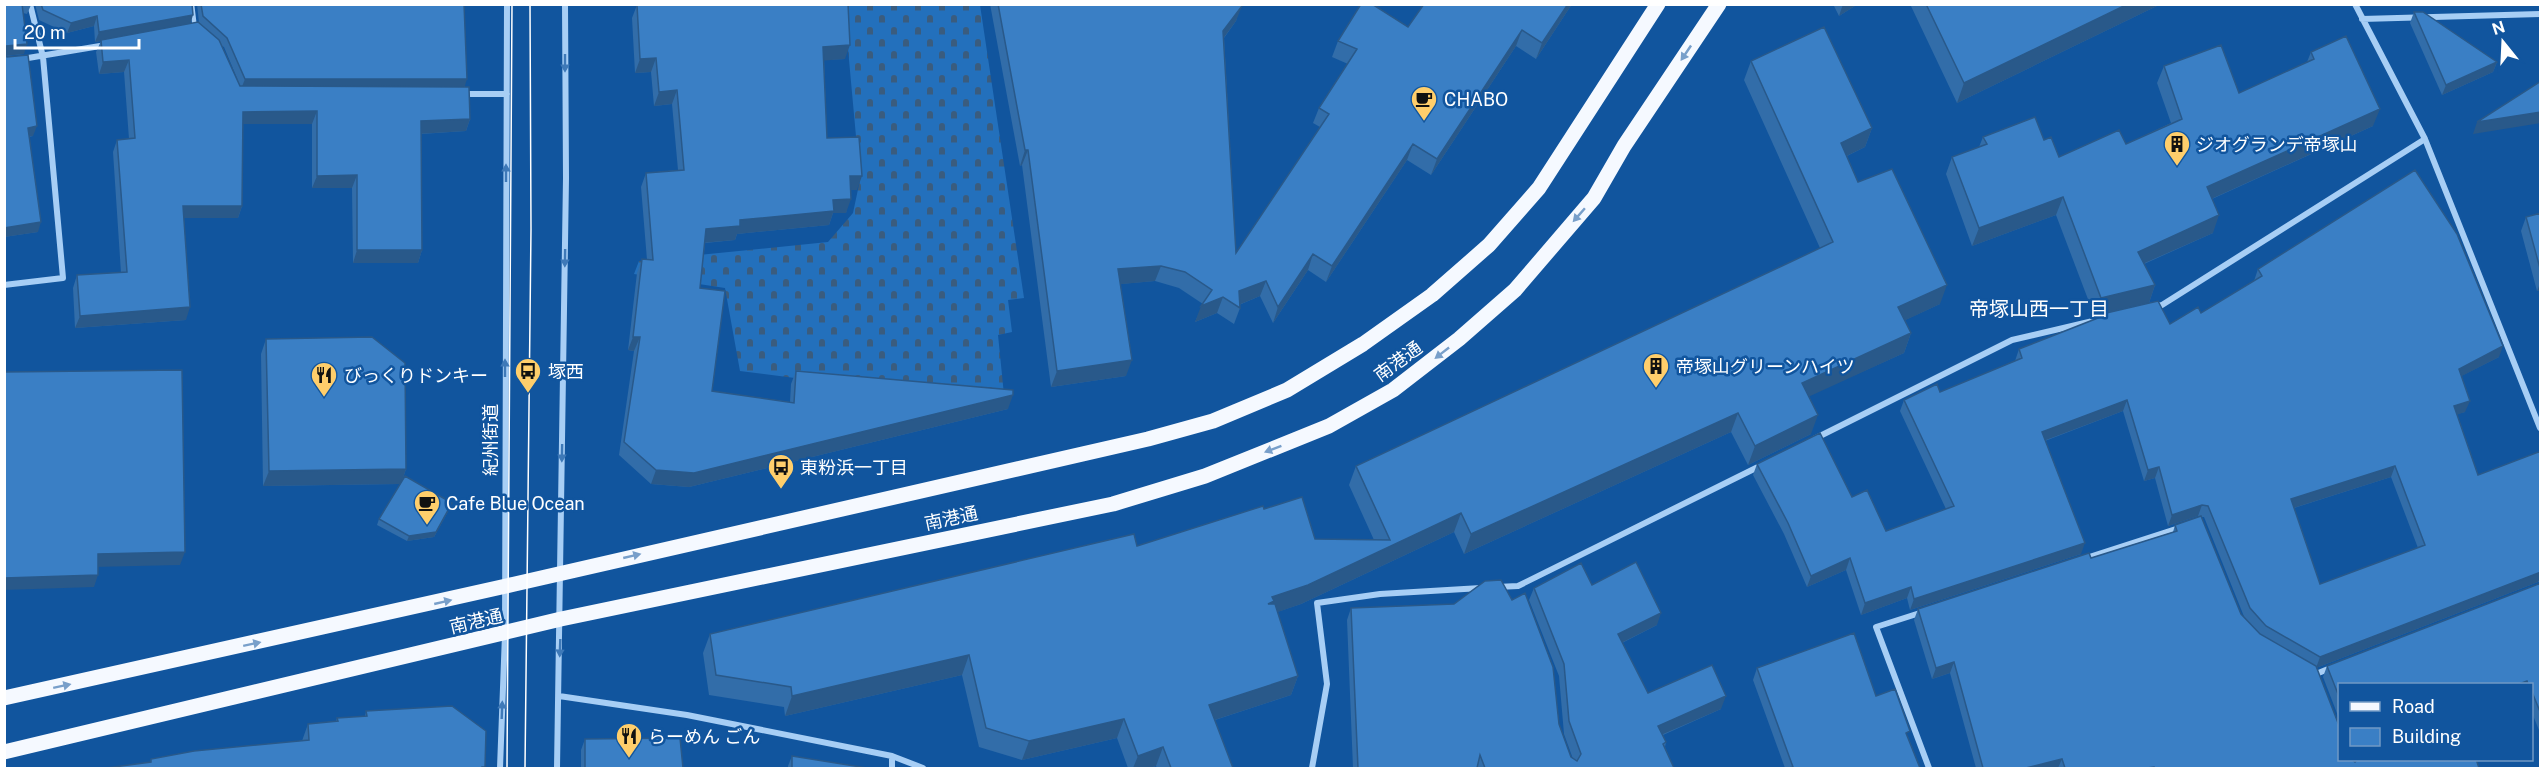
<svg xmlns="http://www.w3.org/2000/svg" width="2545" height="773" viewBox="0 0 2545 773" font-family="'Public Sans','Noto Sans JP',sans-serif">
<defs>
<pattern id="cemetery-stones" width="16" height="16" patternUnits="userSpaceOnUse" patternTransform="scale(1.5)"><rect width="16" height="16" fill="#2370bc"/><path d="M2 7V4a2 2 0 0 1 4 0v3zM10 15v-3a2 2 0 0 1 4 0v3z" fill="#3a5c7e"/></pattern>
</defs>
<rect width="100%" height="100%" fill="#11559e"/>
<!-- cemetery -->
<path fill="url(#cemetery-stones)" d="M 844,5 L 980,5 L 1024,298 L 1008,300 L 1012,332 L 998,335 L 1005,405 L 740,371 L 725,288 L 634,274 L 639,261 L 828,242 L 853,213 L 860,180 Z"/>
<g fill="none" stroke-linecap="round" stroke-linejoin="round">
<!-- lane -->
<path stroke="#a7cef5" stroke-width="4.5" d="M 192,4 L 195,29"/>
<!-- street -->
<path stroke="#a7cef5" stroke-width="6" d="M 2355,4 L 2425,139 L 2540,428
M 2362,19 L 2540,14
M 22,59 L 106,45
M 462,94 L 507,94
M 4,285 L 63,278 L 43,57 L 30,4
M 2153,307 L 2162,305 L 2425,139
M 1814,439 L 2012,340 L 2093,321
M 2083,559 L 2179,528
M 1497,587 L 1518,586 L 1762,465
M 1923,612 L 1876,627 L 1929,768
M 2317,677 L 2316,674 L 2333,667
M 559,696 L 687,715 L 892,756 L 923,768
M 500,768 L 505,634 L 507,4
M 557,768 L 566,178 L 565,4
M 892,768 L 892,756
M 1312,768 L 1327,684 L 1317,603 L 1380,594 L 1481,588"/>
<!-- primary -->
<path stroke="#f5f9ff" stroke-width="15" d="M 4,698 C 386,615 767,526 1148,439 L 1213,421 L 1287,390 L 1363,344 L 1432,295 L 1489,245 L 1539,188 L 1658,4
M 4,752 L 561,619 L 1113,504 L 1205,476 L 1329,426 L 1393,390 L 1459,339 L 1515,290 L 1594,198 L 1624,146 L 1719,4"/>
<!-- tram -->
<path stroke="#fff" stroke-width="1.5" d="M 507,768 L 512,4
M 525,768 L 531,229 L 530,4"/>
</g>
<!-- wall -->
<path fill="#326da9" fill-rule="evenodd" d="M 4,4 L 31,5 L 27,14 L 23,13 L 24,54 L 6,56 L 33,136 L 29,137 L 38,232 L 4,237 Z
M 35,4 L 192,4 L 190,23 L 199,23 L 197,4 L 464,4 L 465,87 L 470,119 L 466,131 L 421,134 L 422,250 L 418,263 L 353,263 L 352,188 L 312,188 L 312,124 L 243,124 L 242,206 L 238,218 L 184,218 L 186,320 L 75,328 L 73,288 L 77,275 L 121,273 L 113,152 L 117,140 L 129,139 L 124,72 L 99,74 L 96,52 L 101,41 L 95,42 L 94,26 L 67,33 L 39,20 ZM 222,46 L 224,47 L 239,83 Z
M 990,4 L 1241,4 L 1236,21 L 1224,38 L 1236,253 L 1320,127 L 1313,123 L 1319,108 L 1348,64 L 1332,57 L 1338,41 L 1408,27 L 1572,4 L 1536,59 L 1516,46 L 1431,175 L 1407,160 L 1326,282 L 1308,270 L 1273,323 L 1260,296 L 1239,305 L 1240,308 L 1234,324 L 1217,313 L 1195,322 L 1203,304 L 1179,288 L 1155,281 L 1120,284 L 1126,376 L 1051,387 L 1022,165 L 1020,166 Z
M 1833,4 L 1858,4 L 1839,16 Z
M 1910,4 L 2161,4 L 1957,103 Z
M 637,5 L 845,59 L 824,60 L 827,138 L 857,190 L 851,190 L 846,213 L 833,213 L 829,225 L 737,234 L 735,240 L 705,243 L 700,288 L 712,391 L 790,402 L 791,384 L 796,371 L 1008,409 L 689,487 L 651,484 L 619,455 L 634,351 L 628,350 L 637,273 L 642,259 L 647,260 L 641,187 L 646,173 L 678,170 L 672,104 L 654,106 L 651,72 L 635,73 L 632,18 Z
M 2414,12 L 2497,62 L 2493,72 L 2442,95 L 2410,23 Z
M 2311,52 L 2373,126 L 2212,199 L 2213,233 L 2144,264 L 2155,285 L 2149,303 L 2094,315 L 2056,215 L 1972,246 L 1946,174 L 1952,157 L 1979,147 L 1983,137 L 2059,157 L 2126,144 L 2171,123 L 2157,83 L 2164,66 L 2239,93 L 2307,62 Z
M 1751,61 L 1872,128 L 1865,147 L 1847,156 L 1858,182 L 1940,304 L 1905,320 L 1911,333 L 1904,353 L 1808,396 L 1811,434 L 1748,465 L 1731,432 L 1464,554 L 1454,532 L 1301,604 L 1277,612 L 1298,676 L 1291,695 L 1215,720 L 1233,768 L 1157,768 L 1156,766 L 1150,768 L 1128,768 L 1117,738 L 1022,760 L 979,747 L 962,675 L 785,716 L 784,707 L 709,695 L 703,653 L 710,634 L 1137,546 L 1264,509 L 1315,539 L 1374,540 L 1349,485 L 1356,466 L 1820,248 L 1744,80 Z
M 2541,213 L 2541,290 L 2537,291 L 2521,231 L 2526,217 Z
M 2258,269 L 2499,357 L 2461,376 L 2465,412 L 2457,414 L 2478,475 L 2541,451 L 2541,583 L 2538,582 L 2316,668 L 2340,759 L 2354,761 L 2353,759 L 2476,759 L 2479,768 L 1976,768 L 1950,673 L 1932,679 L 1914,620 L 1918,609 L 2091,558 L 2173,532 L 2175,525 L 2201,517 L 2198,516 L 2168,526 L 2155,478 L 2144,481 L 2123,411 L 2045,441 L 2081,554 L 1910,610 L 1907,598 L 1861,615 L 1846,570 L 1807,587 L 1784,534 L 1753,475 L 1757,464 L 1852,497 L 1886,531 L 1946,509 L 1900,411 L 1904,400 L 1940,392 L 2015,361 L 2019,349 L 2101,317 L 2102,314 L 2170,324 L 2201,313 L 2254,281 ZM 2391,477 L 2418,548 L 2320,584 L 2294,508 ZM 2201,517 L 2204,517 L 2245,619 L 2241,614 Z
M 266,339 L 406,469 L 402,481 L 450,508 L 434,537 L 407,541 L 377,525 L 379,519 L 400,484 L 263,486 L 261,354 Z
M 2541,583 L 2541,735 L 2532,713 L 2532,684 L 2340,684 L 2340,721 L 2323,677 L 2327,666 Z
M 1592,585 L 1657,625 L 1622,643 L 1648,693 L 1721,709 L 1663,735 L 1666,742 L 1665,747 L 1674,768 L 1353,768 L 1347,620 L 1351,608 L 1559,724 L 1571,757 L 1573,759 L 1564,734 L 1559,676 L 1529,600 L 1534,588 Z
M 1757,668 L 1876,696 L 1908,737 L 1920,768 L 1785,768 L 1753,680 Z
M 366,711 L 485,768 L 150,763 L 151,759 L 302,741 L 308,724 L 336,721 L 337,718 L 365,716 Z
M 585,739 L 683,768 L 581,768 L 581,750 Z
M 792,756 L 867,768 L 788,768 L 788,766 Z"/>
<!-- shaded-wall -->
<path fill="#29598a" d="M 1568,4 L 1572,4 L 1536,59 L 1542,43 Z
M 1843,4 L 1858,4 L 1839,16 Z
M 2128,4 L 2161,4 L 1957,103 L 1964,83 Z
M 1242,6 L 1236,21 L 1217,47 L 1223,31 Z
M 193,15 L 190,25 L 95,42 L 99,32 Z
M 97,16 L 94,26 L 67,33 L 71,23 Z
M 1522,30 L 1516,46 L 1431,175 L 1437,159 Z
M 27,44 L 24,54 L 4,56 L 4,49 L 6,46 Z
M 850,45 L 845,59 L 818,61 L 823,47 Z
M 656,58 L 651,72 L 635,73 L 640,59 Z
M 129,60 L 124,72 L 99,74 L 103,62 Z
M 2497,62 L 2493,72 L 2442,95 L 2446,85 Z
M 245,79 L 467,79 L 464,89 L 241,89 Z
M 677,90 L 672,104 L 654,106 L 659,92 Z
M 2380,109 L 2373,126 L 2200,204 L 2207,187 Z
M 317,111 L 312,124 L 238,124 L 243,112 Z
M 2541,112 L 2541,123 L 2473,134 L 2477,122 Z
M 470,119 L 466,131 L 417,134 L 421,121 Z
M 37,126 L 33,136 L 24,137 L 28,128 Z
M 1872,128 L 1865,147 L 1834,162 L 1841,143 Z
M 1413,144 L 1407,160 L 1326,282 L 1332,266 Z
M 1025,150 L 1028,150 L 1022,165 L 1020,166 Z
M 357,175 L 352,188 L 312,188 L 317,176 Z
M 850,176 L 862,176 L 857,190 L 845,190 Z
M 2063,197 L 2056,215 L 1972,246 L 1979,228 Z
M 851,199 L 846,213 L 833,213 L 829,225 L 737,234 L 735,240 L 701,243 L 706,229 L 740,220 L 833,200 Z
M 183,206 L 242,206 L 238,218 L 178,218 Z
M 2219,215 L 2213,233 L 2131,269 L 2138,252 Z
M 41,222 L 38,232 L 4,237 L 4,228 Z
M 357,250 L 422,250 L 418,263 L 353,263 Z
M 1313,254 L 1308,270 L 1273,323 L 1278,307 Z
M 1161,266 L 1155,281 L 1112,285 L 1118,269 Z
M 1266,281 L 1260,296 L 1236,306 L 1239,291 Z
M 2541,281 L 2541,290 L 2537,291 Z
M 1947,285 L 1940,304 L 1891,327 L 1898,307 Z
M 2155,285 L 2149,303 L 2094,315 L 2101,298 Z
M 1223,297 L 1217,313 L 1195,322 L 1201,306 Z
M 190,307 L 186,320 L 75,328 L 80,316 Z
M 1911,333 L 1904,353 L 1795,403 L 1802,383 Z
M 633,337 L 640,337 L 634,351 L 628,350 Z
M 2503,346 L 2499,357 L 2454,380 L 2459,369 Z
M 1132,360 L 1126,376 L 1051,387 L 1057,371 Z
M 1013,395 L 1008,409 L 689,487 L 651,484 L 656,470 Z
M 2127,400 L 2123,411 L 2038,443 L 2042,432 Z
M 2470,401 L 2465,412 L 2450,417 L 2454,406 Z
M 1738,413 L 1731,432 L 1464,554 L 1471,534 Z
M 1818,415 L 1811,434 L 1748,465 L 1755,446 Z
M 2395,466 L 2391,477 L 2287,510 L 2291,499 Z
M 2159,467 L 2155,478 L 2144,481 L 2148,470 Z
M 406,469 L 401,484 L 263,486 L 269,471 Z
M 452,503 L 450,508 L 434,537 L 407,541 L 409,536 Z
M 2202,505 L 2198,516 L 2168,526 L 2172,515 Z
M 1461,513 L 1454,532 L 1301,604 L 1269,615 L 1261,623 L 1272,597 Z
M 2085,543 L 2081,554 L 1910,610 L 1914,599 Z
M 185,552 L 180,565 L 93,567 L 98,554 Z
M 1850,558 L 1846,570 L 1807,587 L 1811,576 Z
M 2541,572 L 2541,576 L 2538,582 L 2316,668 L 2320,657 Z
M 98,575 L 94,587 L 4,590 L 4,578 Z
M 1911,587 L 1907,598 L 1861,615 L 1865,603 Z
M 1661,613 L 1657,625 L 1613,647 L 1618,634 Z
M 969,655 L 962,675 L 785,716 L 792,696 Z
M 1954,662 L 1950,673 L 1932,679 L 1936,668 Z
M 1298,676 L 1291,695 L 1202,724 L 1209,705 Z
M 1726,696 L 1721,709 L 1654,738 L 1658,726 Z
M 1124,719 L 1117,738 L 1022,760 L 1029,741 Z
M 1163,747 L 1156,766 L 1150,768 L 1133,768 L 1138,756 Z
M 2062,759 L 2058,768 L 2026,768 Z"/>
<!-- building -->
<path fill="#3a7fc5" stroke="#29598a" stroke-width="1.5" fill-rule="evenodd" d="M 4,4 L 22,4 L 27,44 L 6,46 L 4,49 Z
M 41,4 L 192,4 L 193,15 L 99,32 L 97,16 L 71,23 L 43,10 Z
M 201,4 L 464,4 L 467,79 L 245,79 L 227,38 L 203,16 Z
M 848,4 L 850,45 L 823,47 L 827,138 L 859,137 L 862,176 L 850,176 L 851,199 L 833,200 L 834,211 L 740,220 L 740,226 L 706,229 L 700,288 L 725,291 L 712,391 L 794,403 L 796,371 L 1013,390 L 1013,395 L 694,473 L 656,470 L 624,442 L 640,337 L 633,337 L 642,259 L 653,260 L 646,173 L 684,170 L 677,90 L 659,92 L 656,58 L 640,59 L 637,5 Z
M 998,4 L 1241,4 L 1242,6 L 1223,31 L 1236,253 L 1329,114 L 1319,108 L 1357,49 L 1338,41 L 1361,4 L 1372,4 L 1408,27 L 1424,4 L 1568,4 L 1542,43 L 1522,30 L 1437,159 L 1413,144 L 1332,266 L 1313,254 L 1278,307 L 1266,281 L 1239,291 L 1240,308 L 1223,297 L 1201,306 L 1212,290 L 1185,272 L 1161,266 L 1118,269 L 1132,360 L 1057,371 L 1028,150 L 1025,150 Z
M 1926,4 L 2128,4 L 1964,83 Z
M 2414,12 L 2423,12 L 2497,62 L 2446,85 Z
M 198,22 L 219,40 L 240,86 L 469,87 L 470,119 L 421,121 L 422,250 L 357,250 L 357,175 L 317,176 L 317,111 L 243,112 L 242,206 L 183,206 L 190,307 L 80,316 L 77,275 L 127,272 L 117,140 L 135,138 L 129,60 L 103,62 L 101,40 Z
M 1824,27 L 1872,128 L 1841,143 L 1858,182 L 1892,169 L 1947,285 L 1898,307 L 1911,333 L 1802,383 L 1818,415 L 1755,446 L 1738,413 L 1471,534 L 1461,513 L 1308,585 L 1272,597 L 1274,601 L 1268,604 L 1275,604 L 1298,676 L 1209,705 L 1233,768 L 1171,768 L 1163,747 L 1138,756 L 1124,719 L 1029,741 L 986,728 L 969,655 L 792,696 L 791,687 L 716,675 L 710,634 L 1134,534 L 1137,546 L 1263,506 L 1264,509 L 1302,497 L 1315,539 L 1390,540 L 1356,466 L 1833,242 L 1751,61 Z
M 2346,36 L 2380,109 L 2207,187 L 2219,215 L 2138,252 L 2155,285 L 2101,298 L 2063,197 L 1979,228 L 1952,157 L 1987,144 L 1983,137 L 2035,117 L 2044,140 L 2051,137 L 2059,157 L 2119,130 L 2126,144 L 2182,119 L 2164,66 L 2221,45 L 2239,93 L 2314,59 L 2311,52 Z
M 4,54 L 7,57 L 28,55 L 37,126 L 28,128 L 41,222 L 4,228 Z
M 2541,81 L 2541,112 L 2477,122 Z
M 2415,170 L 2457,234 L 2503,346 L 2459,369 L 2470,401 L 2454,406 L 2478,475 L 2541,451 L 2541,572 L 2320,657 L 2266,626 L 2250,608 L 2208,506 L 2202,505 L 2172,515 L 2159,467 L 2148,470 L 2127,400 L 2042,432 L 2085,543 L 1914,599 L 1911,587 L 1865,603 L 1850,558 L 1811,576 L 1788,523 L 1757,464 L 1820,433 L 1852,497 L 1867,490 L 1886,531 L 1954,506 L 1904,400 L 1937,384 L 1940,392 L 2022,358 L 2019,349 L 2103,316 L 2102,314 L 2158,301 L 2170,324 L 2198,307 L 2201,313 L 2262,276 L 2258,269 ZM 2395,466 L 2425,545 L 2320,584 L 2291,499 Z
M 2541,213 L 2541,272 L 2526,217 Z
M 372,337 L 405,363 L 406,469 L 269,471 L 266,339 Z
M 182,370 L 185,552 L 98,554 L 98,575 L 4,578 L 4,372 Z
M 405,476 L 452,503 L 436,532 L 409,536 L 379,519 Z
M 2201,516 L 2241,614 L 2260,634 L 2316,666 L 2340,728 L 2340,759 L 2351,759 L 2355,762 L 2358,759 L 2476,759 L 2479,768 L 2154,768 L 2154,767 L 2147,768 L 2065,768 L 2062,759 L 2026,768 L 1983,768 L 1954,662 L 1936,668 L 1918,609 L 2089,553 L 2091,558 L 2177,531 L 2175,525 Z
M 1636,562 L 1661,613 L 1618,634 L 1648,693 L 1712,665 L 1726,696 L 1658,726 L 1666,742 L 1663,744 L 1674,768 L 1485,768 L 1480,755 L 1477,768 L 1358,768 L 1351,608 L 1454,604 L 1485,581 L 1501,580 L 1512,600 L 1525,593 L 1553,667 L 1559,724 L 1571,757 L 1577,761 L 1581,754 L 1569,721 L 1564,664 L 1534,588 L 1581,563 L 1592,585 Z
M 2541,583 L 2541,714 L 2532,692 L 2532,684 L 2528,684 L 2527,681 L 2519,684 L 2340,684 L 2340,699 L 2327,666 Z
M 1854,633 L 1876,696 L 1895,689 L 1910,731 L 1906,733 L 1920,768 L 1789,768 L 1793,767 L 1757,668 Z
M 452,706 L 486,731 L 485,767 L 482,767 L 482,768 L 106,768 L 151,762 L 151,759 L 194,751 L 309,740 L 308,724 L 338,721 L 337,718 L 367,716 L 366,711 Z
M 680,738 L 683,768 L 585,768 L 585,739 Z
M 792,756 L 867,768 L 792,768 Z"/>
<!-- one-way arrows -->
<defs><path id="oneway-solid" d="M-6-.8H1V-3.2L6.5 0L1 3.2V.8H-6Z" transform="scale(1.5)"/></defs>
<g fill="#789fca">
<use href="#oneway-solid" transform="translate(1686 53) rotate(124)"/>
<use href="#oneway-solid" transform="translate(1579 215) rotate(131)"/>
<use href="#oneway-solid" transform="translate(1442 353) rotate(142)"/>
<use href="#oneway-solid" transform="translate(1273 449) rotate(159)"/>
<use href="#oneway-solid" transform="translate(632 556) rotate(-13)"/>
<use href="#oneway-solid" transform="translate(443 602) rotate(-13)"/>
<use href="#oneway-solid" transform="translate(252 644) rotate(-12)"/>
<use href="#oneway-solid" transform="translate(62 686) rotate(-12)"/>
</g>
<g fill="#3e79b8">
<use href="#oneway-solid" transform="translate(565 63) rotate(90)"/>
<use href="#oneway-solid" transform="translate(506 173) rotate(-90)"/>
<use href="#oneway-solid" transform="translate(565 258) rotate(91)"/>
<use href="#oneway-solid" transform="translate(505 368) rotate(-90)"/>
<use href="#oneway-solid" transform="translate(562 453) rotate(91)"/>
<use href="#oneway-solid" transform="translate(560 648) rotate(92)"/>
<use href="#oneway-solid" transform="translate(502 710) rotate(-88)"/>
</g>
<!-- icons -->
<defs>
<g id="cafe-pin" transform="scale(1.35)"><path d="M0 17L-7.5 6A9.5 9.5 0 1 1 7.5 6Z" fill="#ffce6b" stroke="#11559e"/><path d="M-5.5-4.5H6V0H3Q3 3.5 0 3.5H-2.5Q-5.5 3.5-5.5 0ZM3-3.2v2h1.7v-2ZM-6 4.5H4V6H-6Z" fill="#111"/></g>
<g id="building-pin" transform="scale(1.35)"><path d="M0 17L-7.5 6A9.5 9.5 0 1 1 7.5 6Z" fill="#ffce6b" stroke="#11559e"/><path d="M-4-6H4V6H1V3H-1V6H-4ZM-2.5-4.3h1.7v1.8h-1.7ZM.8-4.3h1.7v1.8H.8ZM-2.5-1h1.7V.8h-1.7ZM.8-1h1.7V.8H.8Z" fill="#111"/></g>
<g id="bus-pin" transform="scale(1.35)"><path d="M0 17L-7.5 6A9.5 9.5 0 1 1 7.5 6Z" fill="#ffce6b" stroke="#11559e"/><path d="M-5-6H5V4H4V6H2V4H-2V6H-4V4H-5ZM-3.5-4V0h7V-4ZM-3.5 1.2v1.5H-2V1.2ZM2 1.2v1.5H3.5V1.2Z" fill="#111"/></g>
<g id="restaurant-pin" transform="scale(1.35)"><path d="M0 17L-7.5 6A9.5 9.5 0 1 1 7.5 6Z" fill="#ffce6b" stroke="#11559e"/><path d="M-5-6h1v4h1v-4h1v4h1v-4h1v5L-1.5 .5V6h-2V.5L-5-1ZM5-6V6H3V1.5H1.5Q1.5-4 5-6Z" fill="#111"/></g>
</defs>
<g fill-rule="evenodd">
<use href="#cafe-pin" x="1424" y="99"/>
<use href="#building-pin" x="2177" y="144"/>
<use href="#building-pin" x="1656" y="366"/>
<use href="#bus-pin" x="528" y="371"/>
<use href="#restaurant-pin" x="324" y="375"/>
<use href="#bus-pin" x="781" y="467"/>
<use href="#cafe-pin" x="427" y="503"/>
<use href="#restaurant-pin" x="629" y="736"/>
</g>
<g text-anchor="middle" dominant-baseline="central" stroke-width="5" stroke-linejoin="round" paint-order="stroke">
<!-- poi labels -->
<g font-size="18" fill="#fff" stroke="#11559e" text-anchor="start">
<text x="1444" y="99">CHABO</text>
<text x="2196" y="144">ジオグランデ帝塚山</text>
<text x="1676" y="366">帝塚山グリーンハイツ</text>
<text x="548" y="371">塚西</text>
<text x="344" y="375">びっくりドンキー</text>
<text x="800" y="467">東粉浜一丁目</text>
<text x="446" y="503">Cafe Blue Ocean</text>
<text x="648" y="736">らーめん ごん</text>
</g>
<!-- street labels -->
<g font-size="18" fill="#fff" stroke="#11559e">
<text transform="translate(1398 361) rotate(-36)">南港通</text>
<text transform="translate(490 440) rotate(-90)">紀州街道</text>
<text transform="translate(951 518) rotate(-12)">南港通</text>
<text transform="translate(476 621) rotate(-13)">南港通</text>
</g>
<!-- neighbourhood labels -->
<g font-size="20" fill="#fff" stroke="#11559e">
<text x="2039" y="309">帝塚山西一丁目</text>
</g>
</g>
<!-- border -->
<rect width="2545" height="773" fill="none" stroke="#ffffff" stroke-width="12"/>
<!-- legend -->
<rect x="2338" y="683" width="195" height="78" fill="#11559e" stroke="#7099c5" stroke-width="1.5"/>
<rect x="2350" y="702" width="30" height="9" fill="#f5f9ff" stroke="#7099c5" stroke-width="1.5"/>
<text x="2392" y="713" font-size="18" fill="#ffffff">Road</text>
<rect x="2350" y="728" width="30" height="18" fill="#3a7fc5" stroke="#7099c5" stroke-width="1.5"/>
<text x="2392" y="743" font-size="18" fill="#ffffff">Building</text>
<!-- north arrow -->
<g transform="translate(2503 42) rotate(342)" stroke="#11559e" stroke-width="4.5" paint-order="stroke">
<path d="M0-4.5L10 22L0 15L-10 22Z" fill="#ffffff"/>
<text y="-9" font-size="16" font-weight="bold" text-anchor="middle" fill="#ffffff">N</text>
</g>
<!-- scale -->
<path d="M15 39v9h124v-9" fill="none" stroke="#ffffff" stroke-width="3"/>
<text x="24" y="39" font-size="18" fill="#ffffff" stroke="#11559e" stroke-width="4.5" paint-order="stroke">20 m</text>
</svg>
